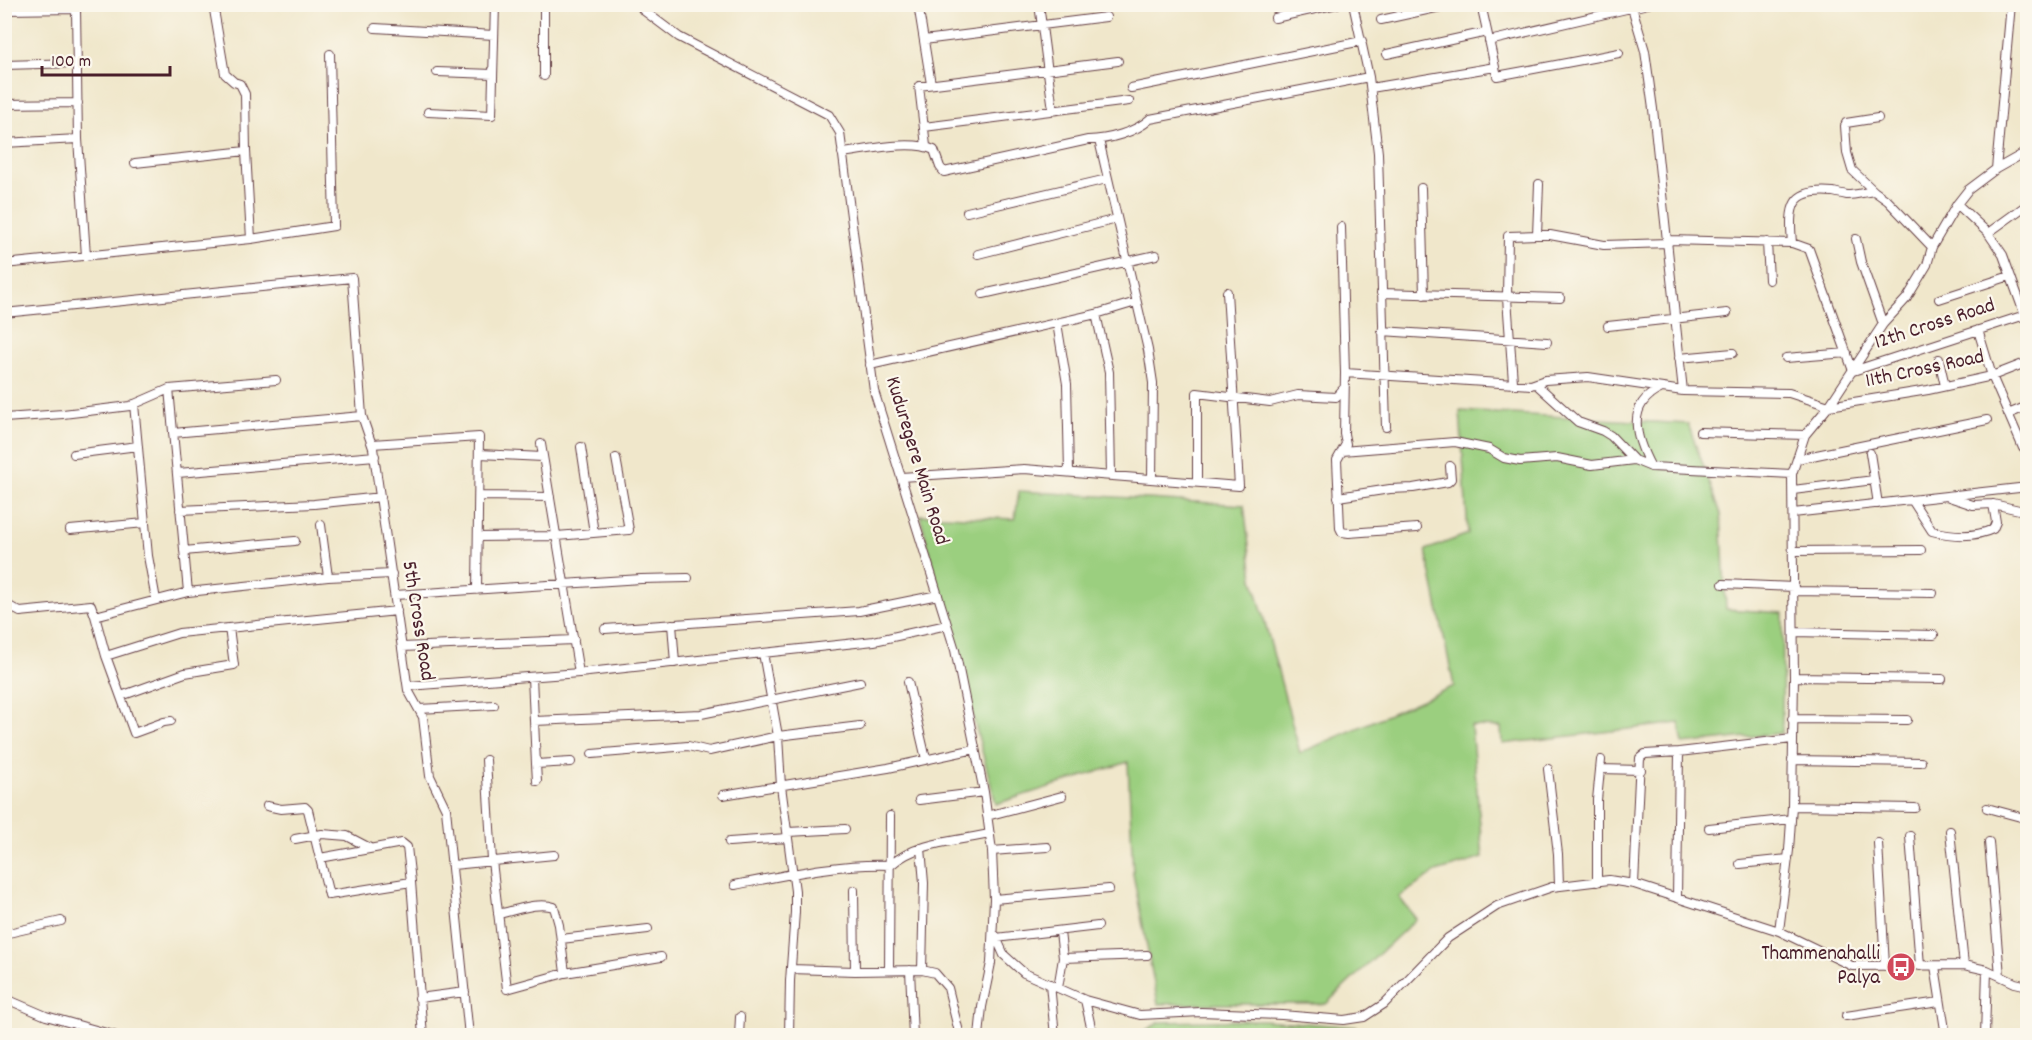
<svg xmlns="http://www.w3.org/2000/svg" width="2032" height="1040" viewBox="0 0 2032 1040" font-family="Dekko,sans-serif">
<rect width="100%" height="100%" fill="#fbf7ec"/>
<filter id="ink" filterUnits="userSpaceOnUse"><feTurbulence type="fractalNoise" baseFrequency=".0167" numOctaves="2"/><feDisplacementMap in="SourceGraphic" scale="12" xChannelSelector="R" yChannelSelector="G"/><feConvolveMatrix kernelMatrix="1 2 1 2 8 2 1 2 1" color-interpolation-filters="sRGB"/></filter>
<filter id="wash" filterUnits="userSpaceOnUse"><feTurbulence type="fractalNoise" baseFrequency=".008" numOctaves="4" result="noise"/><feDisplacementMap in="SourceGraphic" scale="24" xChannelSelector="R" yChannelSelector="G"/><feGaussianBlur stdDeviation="1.35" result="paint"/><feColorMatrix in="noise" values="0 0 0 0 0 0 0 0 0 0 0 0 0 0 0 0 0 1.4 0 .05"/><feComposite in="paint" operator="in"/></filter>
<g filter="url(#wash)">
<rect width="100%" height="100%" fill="#f0e7cb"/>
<!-- green -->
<path fill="#9bcf7f" stroke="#727755" stroke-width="1.5" d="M 1460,411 L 1688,424 L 1721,514 L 1726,609 L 1783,613 L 1782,733 L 1683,744 L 1679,723 L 1502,744 L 1501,727 L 1471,726 L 1483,858 L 1436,872 L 1399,897 L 1416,919 L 1326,1004 L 1158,1004 L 1133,874 L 1128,762 L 996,804 L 920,515 L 1015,519 L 1019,491 L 1244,505 L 1253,578 L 1300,753 L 1454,686 L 1426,550 L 1468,534 Z
M 1262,1020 L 1356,1027 L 1356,1035 L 1137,1035 L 1160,1022 Z"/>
</g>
<g filter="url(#ink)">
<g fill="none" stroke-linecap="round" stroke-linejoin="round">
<!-- minor casing -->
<g stroke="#633d43" stroke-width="10">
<path id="minor" d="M 213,4 L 225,74 L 234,82 L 240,84 L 245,94 L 246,151 L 251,239
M 639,4 L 643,10 L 679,37 L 829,115 L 840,133 L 874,391 L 955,650 L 984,792 L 992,851 L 994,899 L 991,963 L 982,1007 L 979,1036
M 918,4 L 931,84
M 1039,4 L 1053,110
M 1353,4 L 1369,77 L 1378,153 L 1386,427
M 1481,4 L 1497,76 L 1619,53
M 1631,4 L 1645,51 L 1653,109 L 1683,391
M 76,9 L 78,139
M 4,10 L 76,9 L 76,5
M 1275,18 L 1337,4
M 1381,20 L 1454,4
M 375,28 L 494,35
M 924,40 L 1106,17
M 1489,41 L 1648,4
M 1387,54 L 1487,32
M 4,65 L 77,63
M 437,72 L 493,74
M 544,76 L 544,4
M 1131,88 L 1362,41
M 1371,88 L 1495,67
M 4,104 L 78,103
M 428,112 L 492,115 L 495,4
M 1878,118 L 1846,123 L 1845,126 L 1847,153 L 1852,170 L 1874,191 L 1888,201 L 1932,247
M 924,127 L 1129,101
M 1099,140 L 1148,350 L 1153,383 L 1152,479
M 4,143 L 78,139 L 86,256
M 926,146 L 919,86 L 1118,61
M 842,153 C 867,150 912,139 934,150 L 940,167 L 944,172 L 1088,140 C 1108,140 1136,132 1150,119 L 1369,77
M 135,163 L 246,151
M 1996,169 L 2011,4
M 1421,188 L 1424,295
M 1957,204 L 1988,233 L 2003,255 L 2028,324
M 967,212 L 1107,179
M 1341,227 L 1345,373 L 1344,434 L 1346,444 L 1337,460 L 1340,528 L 1342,532 L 1349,533 L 1417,528
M 1988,233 L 2028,204
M 1537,235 L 1550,235 L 1604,245 L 1668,243
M 1856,239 L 1861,262 L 1883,324
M 1668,240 L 1792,243 L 1809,249 L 1853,371 L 2028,314
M 1767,242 L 1769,280
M 1792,243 C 1789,207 1790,188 1833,192 C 1837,193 1842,194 1847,195 C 1856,195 1865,192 1874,191
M 978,254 L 1117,219
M 4,264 L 251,239 L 334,226 L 330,54
M 1381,293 L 1560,298
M 983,294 L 1156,255
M 1939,299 L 2010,276
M 4,313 L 352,278 L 362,416 L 373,448 L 408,690 L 423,717 L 430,776 L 446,809 L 469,1036
M 1096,314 L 1109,372 L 1111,476
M 1057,323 L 1067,384 L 1069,472
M 1608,326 L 1727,313
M 1978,330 L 1992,376 L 2023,448 L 2028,447
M 1382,331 L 1547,342
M 1679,358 L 1733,353
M 1786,358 L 1847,353
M 1939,359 L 1945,386
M 870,365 L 1096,314 L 1136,302
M 1345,373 L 1531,385 L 1545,380 L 1588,377 L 1683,391 L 1789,393 L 1829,406 L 1928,390 L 1992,376 L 2028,362
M 1513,382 L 1507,298 L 1508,236 L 1537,235 L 1539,184
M 1536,384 L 1578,422 L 1603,431 L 1611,436 L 1634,460
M 134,404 L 148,556 L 156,600
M 2008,414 L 2028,406
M 4,418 L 63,414 L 130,406 L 169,389
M 1700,432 L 1805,435
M 173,433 L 362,416
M 372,444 L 479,437 L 477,590
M 541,444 L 579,673
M 581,447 L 594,533
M 1342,451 L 1455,442 L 1489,449 L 1504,458 L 1520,461 L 1557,458 L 1592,465 L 1634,460 L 1651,467 L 1792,474
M 1870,453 L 1878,504
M 74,454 L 138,446
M 479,454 L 543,457
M 1797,459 L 1987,420
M 1651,467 C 1636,439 1625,405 1660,389
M 178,473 L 375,456
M 901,477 L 1024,469 L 1239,486 L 1227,292
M 1197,482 L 1197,393 L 1270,402 L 1298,395 L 1336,397 L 1344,388
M 1793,490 L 1874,480
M 479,496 L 550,497
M 1338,497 L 1390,489 L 1413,488 L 1448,482 L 1451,479 L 1450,466
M 1949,497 L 1973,505 L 1993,504 L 2028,512
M 1912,500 L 1932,531 C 1952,536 1974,538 1993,529 L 1996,522 L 1993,504
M 180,510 L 314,504 L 381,497
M 1793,513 L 2028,487
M 321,525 L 328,577
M 70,530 L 145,523
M 478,537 L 557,536 L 629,530 L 616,458
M 184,551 L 295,541
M 1793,551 L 1921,550
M 1723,584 L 1794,587
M 1794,591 L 1933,593
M 188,592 L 328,577 L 392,574
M 395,595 L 641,579 L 688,578
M 4,603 L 20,612 L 91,605 L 95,616
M 672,624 L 675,663
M 605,629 L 859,611 L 938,595
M 1794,632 L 1934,635
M 402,647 L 574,640
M 763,653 L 778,736 L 781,786 L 795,891 L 795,912 L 790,981 L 789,1036
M 106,656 L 179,633 L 397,611
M 532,677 L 536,764 L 571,762
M 1794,677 L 1942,679
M 908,682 L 926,759
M 408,686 L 579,673 L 763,653 L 874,641 L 947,625
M 121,696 L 185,673 L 234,665 L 229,628
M 419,709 L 494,705
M 1792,719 L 1907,720
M 171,721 L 164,722 L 134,733 L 106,656 L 95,616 L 188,592 L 169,389 L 276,380
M 534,721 L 701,714 L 860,682
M 592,754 L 688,746 L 709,751 L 778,736 L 860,726
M 486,760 L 492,861 L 507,989 L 565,973 L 661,957
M 1792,760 L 1921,762
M 536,764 L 537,781
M 1548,769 L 1558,854 L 1559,886
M 1600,769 L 1641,770
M 723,795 L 888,768 L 975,749
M 919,800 L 984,792
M 267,806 L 281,809 L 305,807 L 308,810 L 329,895 L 411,882 L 423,1036
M 1792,806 L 1915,808
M 1987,808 L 2028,819
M 987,816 L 1062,796
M 1709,828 L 1791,819
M 1950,831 L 1964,965
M 788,832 L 845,829
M 1910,836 L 1920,966
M 295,839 L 322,834 L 347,836 L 370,848
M 729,842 L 787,838
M 1989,842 L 2000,976
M 1878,843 L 1885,966
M 921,848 L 924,883 L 922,970
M 992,851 L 1047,847
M 320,858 L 402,843 L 407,847 L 411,882
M 1740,864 L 1788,859
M 453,865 L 554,855
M 1597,882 L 1597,800 L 1601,760
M 1634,884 L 1640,758 L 1645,754 L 1679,752 L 1792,739
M 735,885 C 787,875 838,863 891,865 C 916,842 957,841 990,834
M 854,890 L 855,971
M 1677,898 L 1679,752
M 994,899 L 1109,889
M 498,914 C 514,911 538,901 554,907 L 559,925 L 565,973
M 1779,931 L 1789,850 L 1792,806 L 1794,677 L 1792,474 L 1805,435 L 1829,406 L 1883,324 L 1907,298 L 1927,265 L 1932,247 L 1957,204 L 1968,190 L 1996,169 L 2028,151
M 4,934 L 61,921
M 995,935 L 1004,955 L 1024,973 L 1085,1000 L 1140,1015 L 1201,1012 L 1282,1015 L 1344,1020 L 1364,1017 L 1384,1004 L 1448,938 L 1497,906 L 1552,887 L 1609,880 L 1634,884 L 1779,931 L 1852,966 L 1964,965 L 1987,970 L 2015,983 L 2028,986
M 996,938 L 1098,926
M 561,939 L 648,929
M 1063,958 L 1147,955
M 1935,966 L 1946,1036
M 791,969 L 855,971 L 922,970 L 935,973 L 948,988 L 960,1036
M 889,970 L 890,816
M 910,970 L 913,1036
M 1050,984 L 1055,1036
M 1058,988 L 1063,958 L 1060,932
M 4,998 L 46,1016 L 117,1036
M 419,998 L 465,992
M 1085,1000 L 1093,1036
M 1846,1016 L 1939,1002
M 2024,1034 L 2024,1036
M 739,1036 L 740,1017
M 1985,1036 L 1987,970"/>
</g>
<!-- minor -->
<use href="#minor" stroke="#fff" stroke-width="8"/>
</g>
</g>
<!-- icons -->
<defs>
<g id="bus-disc" transform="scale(1.5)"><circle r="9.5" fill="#d1495b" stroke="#fbf7ec"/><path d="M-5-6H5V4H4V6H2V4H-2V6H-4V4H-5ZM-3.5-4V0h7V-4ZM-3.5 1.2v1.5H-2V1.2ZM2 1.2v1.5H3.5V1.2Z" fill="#fff"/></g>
</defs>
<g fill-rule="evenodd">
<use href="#bus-disc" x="1901" y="967"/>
</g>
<g text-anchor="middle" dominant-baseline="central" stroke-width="4.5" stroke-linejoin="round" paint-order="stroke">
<!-- street labels -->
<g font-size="21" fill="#4a1f2b" stroke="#fbf7ec">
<text transform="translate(1935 325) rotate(-18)">12th Cross Road</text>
<text transform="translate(1925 370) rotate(-12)">11th Cross Road</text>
<text transform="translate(916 461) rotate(73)">Kuduregere Main Road</text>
<text transform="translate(417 621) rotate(81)">5th Cross Road</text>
</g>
<!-- poi labels -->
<g font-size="21" fill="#4a1f2b" stroke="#fbf7ec" text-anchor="end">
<text x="1880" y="955">Thammenahalli<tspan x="1880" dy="24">Palya</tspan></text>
</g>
</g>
<!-- margin -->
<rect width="2032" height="1040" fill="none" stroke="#fbf7ec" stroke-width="24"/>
<!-- scale -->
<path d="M42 66v9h128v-9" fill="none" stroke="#4a1f2b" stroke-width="3"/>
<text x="51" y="66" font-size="18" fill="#4a1f2b" stroke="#fbf7ec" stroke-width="4.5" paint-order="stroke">100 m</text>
</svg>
